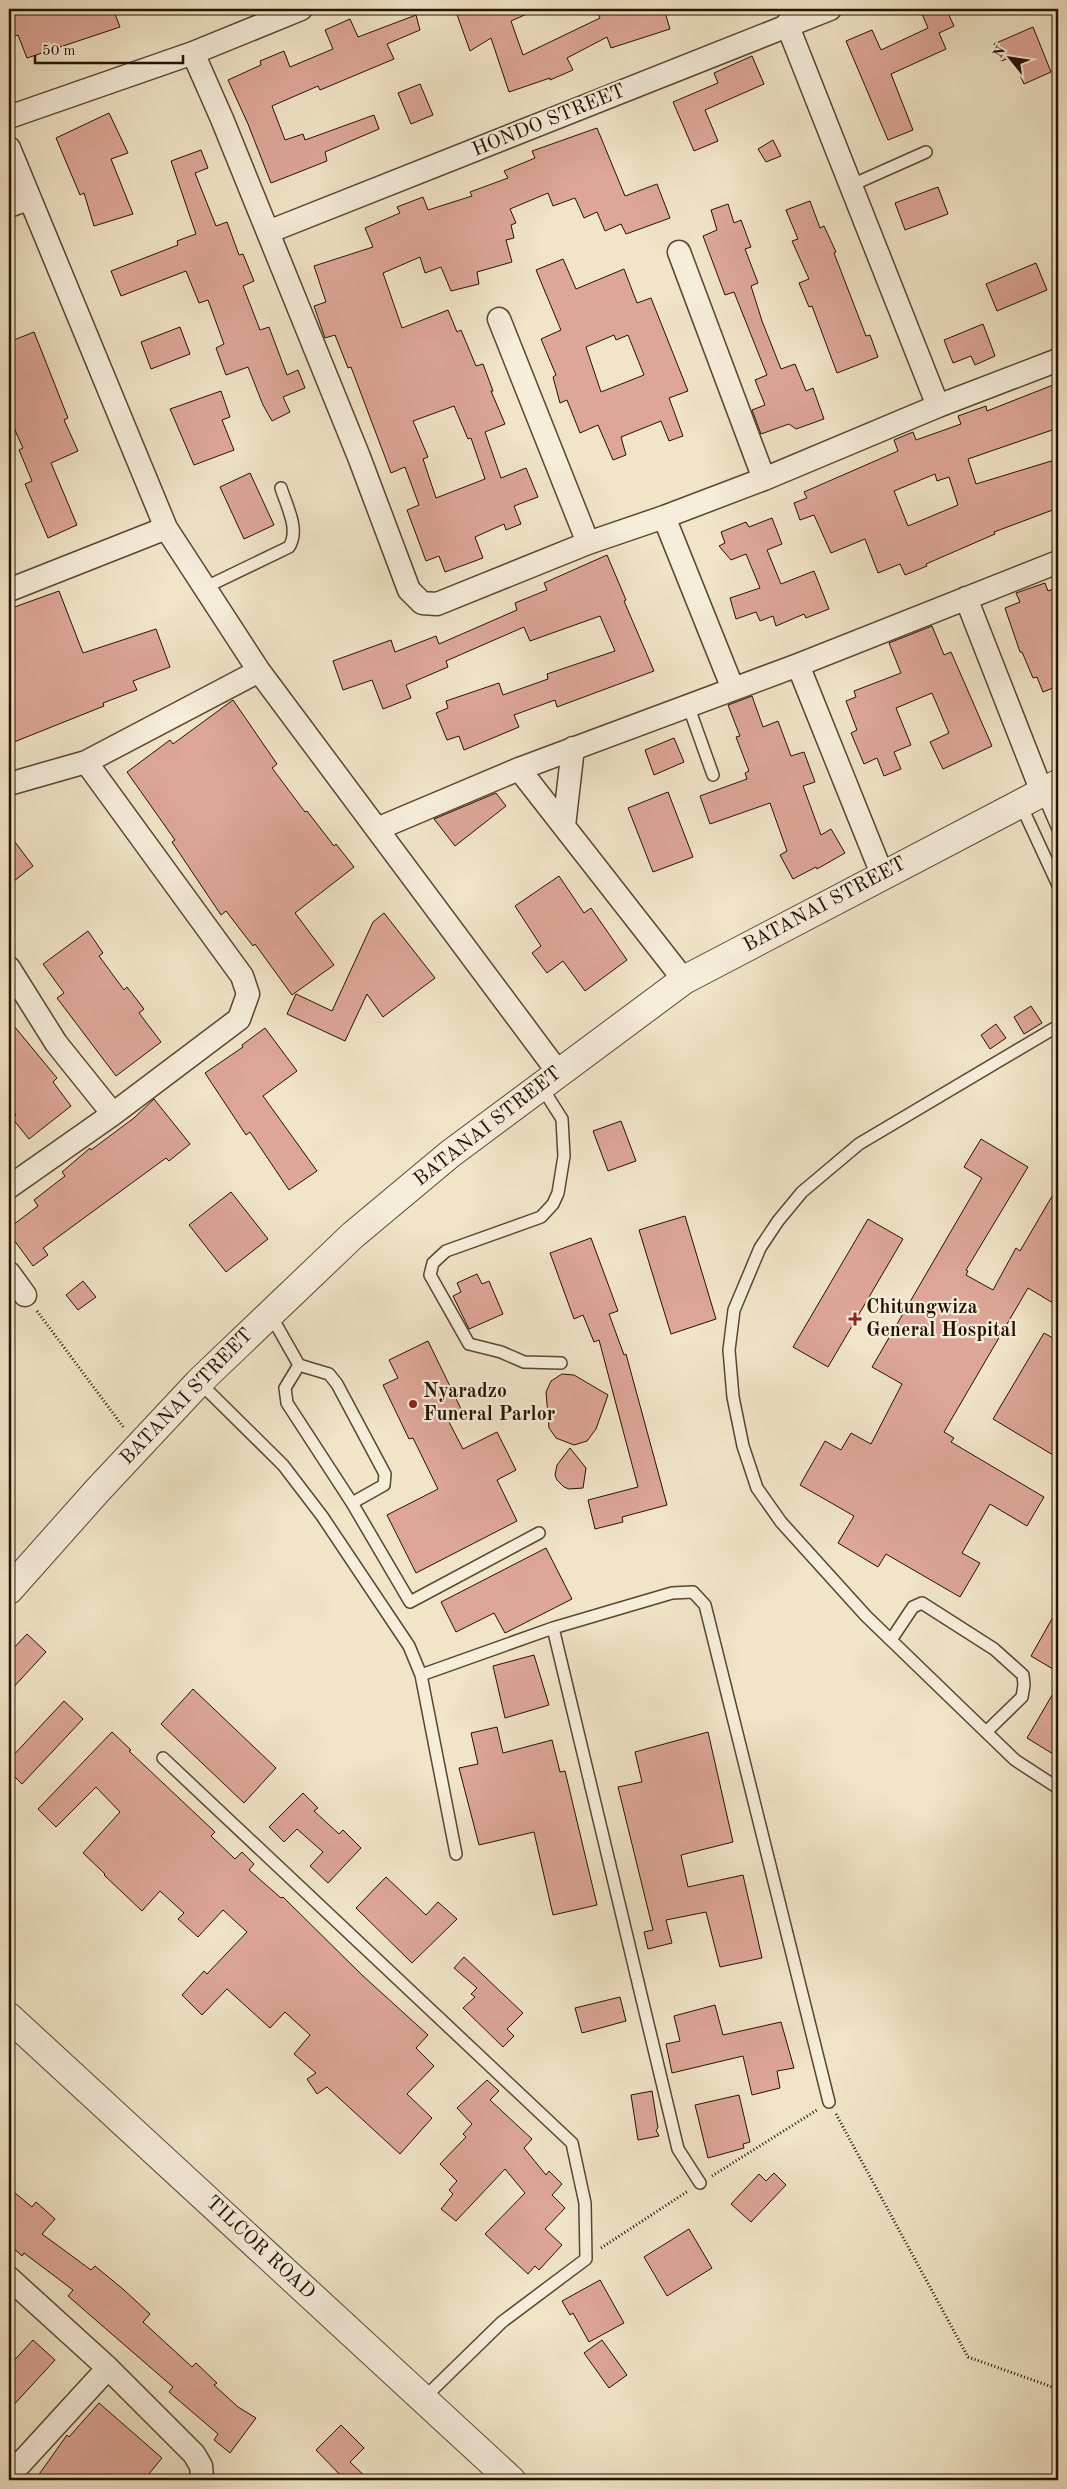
<svg xmlns="http://www.w3.org/2000/svg" width="1067" height="2489" viewBox="0 0 1067 2489" font-family="'Old Standard TT',serif">
<rect width="100%" height="100%" fill="#f1e4c7"/>
<filter id="stains"><feTurbulence type="fractalNoise" baseFrequency=".004" numOctaves="4"/><feColorMatrix values="0 0 0 0 .2 0 0 0 0 .09 0 0 0 0 .02 0 0 0 .5 -.17"/></filter>
<radialGradient id="worn" r=".72"><stop offset=".6" stop-color="#630" stop-opacity="0"/><stop offset="1" stop-color="#630" stop-opacity=".3"/></radialGradient>
<!-- building -->
<path fill="#dda698" stroke="#261101" fill-rule="evenodd" d="M 9,9 L 113,9 L 120,27 L 27,58 L 18,35 L 9,38 Z
M 455,9 L 538,9 L 511,21 L 523,55 L 600,18 L 596,9 L 664,9 L 670,29 L 611,48 L 607,37 L 567,58 L 573,70 L 550,80 L 550,78 L 509,92 L 491,38 L 470,51 Z
M 920,9 L 946,9 L 954,26 L 939,33 L 946,49 L 891,74 L 913,130 L 888,140 L 846,41 L 872,30 L 881,50 L 928,28 Z
M 416,15 L 420,30 L 387,44 L 394,59 L 320,90 L 318,86 L 272,106 L 285,140 L 303,134 L 305,140 L 374,115 L 379,129 L 325,152 L 327,161 L 271,183 L 248,124 L 228,80 L 261,65 L 260,61 L 284,51 L 290,67 L 333,49 L 325,30 L 350,19 L 358,37 Z
M 1033,27 L 1051,72 L 1024,84 L 1012,57 L 1001,61 L 994,44 Z
M 752,56 L 764,84 L 705,110 L 718,141 L 694,151 L 673,102 L 718,83 L 714,73 Z
M 420,84 L 433,115 L 411,124 L 398,93 Z
M 109,113 L 128,153 L 111,159 L 133,214 L 94,226 L 84,193 L 80,195 L 56,138 Z
M 597,128 L 625,196 L 657,184 L 670,218 L 626,234 L 621,224 L 605,231 L 597,212 L 584,218 L 575,198 L 553,206 L 548,193 L 510,209 L 516,223 L 511,225 L 514,238 L 506,240 L 512,262 L 477,272 L 479,284 L 451,291 L 441,267 L 425,273 L 420,257 L 383,273 L 402,328 L 448,310 L 457,332 L 461,330 L 476,366 L 483,364 L 493,391 L 491,391 L 505,424 L 485,432 L 501,478 L 526,468 L 538,497 L 514,506 L 521,524 L 506,530 L 504,524 L 475,537 L 483,558 L 445,572 L 439,556 L 426,561 L 407,510 L 419,505 L 405,467 L 391,473 L 351,367 L 348,368 L 335,335 L 325,338 L 314,306 L 326,302 L 314,266 L 373,247 L 365,228 L 400,213 L 397,207 L 423,197 L 428,210 L 472,196 L 470,192 L 508,178 L 504,171 L 535,158 L 532,151 ZM 454,406 L 468,439 L 471,438 L 485,479 L 436,498 L 423,459 L 428,457 L 413,421 Z
M 773,140 L 781,156 L 766,162 L 758,149 Z
M 201,150 L 208,168 L 195,173 L 216,226 L 227,222 L 239,255 L 243,254 L 254,281 L 243,286 L 260,330 L 269,327 L 287,375 L 298,370 L 305,388 L 283,397 L 290,412 L 272,421 L 263,405 L 248,367 L 226,375 L 216,348 L 224,344 L 208,300 L 199,303 L 186,271 L 121,296 L 111,271 L 178,245 L 177,241 L 196,234 L 171,161 Z
M 938,187 L 948,214 L 905,230 L 895,203 Z
M 810,201 L 820,228 L 824,226 L 836,252 L 834,253 L 866,336 L 870,335 L 878,357 L 837,373 L 812,306 L 809,307 L 799,283 L 809,279 L 792,241 L 798,239 L 786,210 Z
M 728,204 L 734,223 L 741,220 L 751,247 L 745,249 L 758,283 L 751,286 L 762,321 L 781,369 L 795,364 L 806,391 L 813,388 L 824,419 L 796,429 L 789,424 L 761,434 L 752,410 L 765,405 L 755,380 L 767,375 L 734,292 L 725,295 L 703,236 L 717,230 L 711,210 Z
M 563,259 L 576,289 L 624,269 L 637,303 L 651,298 L 688,391 L 669,398 L 683,436 L 669,441 L 661,421 L 621,437 L 626,455 L 613,460 L 598,425 L 580,433 L 567,400 L 560,403 L 553,377 L 556,375 L 541,339 L 561,330 L 536,270 ZM 614,335 L 616,340 L 628,335 L 644,375 L 601,392 L 586,347 Z
M 1036,263 L 1047,290 L 997,311 L 986,284 Z
M 983,324 L 995,356 L 975,365 L 971,356 L 953,363 L 944,340 Z
M 180,327 L 190,354 L 151,369 L 141,342 Z
M 34,332 L 68,418 L 64,420 L 78,451 L 51,463 L 77,525 L 48,538 L 25,484 L 32,481 L 19,450 L 23,448 L 9,417 L 9,342 Z
M 1053,385 L 1058,401 L 1058,428 L 968,459 L 976,484 L 1058,459 L 1058,508 L 994,532 L 995,534 L 926,564 L 927,566 L 905,575 L 900,564 L 878,573 L 865,539 L 831,553 L 814,515 L 800,520 L 794,503 L 807,498 L 804,492 L 898,451 L 894,440 L 913,432 L 916,440 L 961,424 L 958,416 L 986,406 L 987,411 ZM 935,474 L 937,481 L 949,477 L 958,505 L 908,526 L 894,491 Z
M 221,391 L 230,417 L 222,420 L 234,450 L 194,465 L 170,409 Z
M 250,473 L 274,525 L 244,539 L 220,487 Z
M 772,518 L 782,544 L 767,550 L 781,584 L 814,571 L 829,609 L 806,618 L 804,614 L 776,626 L 773,616 L 760,621 L 756,612 L 736,619 L 730,598 L 760,588 L 746,554 L 731,560 L 719,546 L 725,543 L 721,532 L 746,522 L 749,527 Z
M 607,555 L 626,600 L 624,601 L 654,671 L 557,707 L 555,700 L 514,715 L 519,727 L 464,750 L 459,736 L 447,740 L 436,713 L 448,708 L 446,701 L 499,683 L 503,695 L 548,679 L 547,674 L 615,651 L 600,616 L 530,641 L 524,627 L 446,661 L 448,667 L 406,685 L 411,698 L 383,709 L 372,680 L 343,690 L 333,661 L 391,640 L 395,652 L 436,636 L 439,644 L 517,610 L 515,603 L 547,590 L 544,583 Z
M 1045,583 L 1048,591 L 1058,587 L 1058,686 L 1043,692 L 1037,677 L 1033,678 L 1022,652 L 1020,652 L 1005,608 L 1020,602 L 1016,593 Z
M 59,591 L 83,653 L 156,629 L 170,667 L 133,681 L 137,690 L 103,703 L 104,706 L 9,744 L 9,609 Z
M 932,626 L 944,655 L 951,652 L 992,746 L 943,769 L 930,742 L 949,733 L 932,693 L 896,708 L 911,745 L 894,752 L 901,769 L 884,776 L 877,758 L 864,764 L 851,733 L 857,730 L 846,701 L 856,697 L 854,691 L 901,673 L 889,643 Z
M 752,696 L 763,727 L 778,721 L 791,756 L 804,752 L 815,782 L 803,786 L 821,835 L 831,829 L 845,853 L 817,869 L 816,867 L 793,879 L 780,855 L 787,851 L 770,803 L 710,824 L 700,796 L 747,779 L 745,773 L 749,771 L 736,737 L 740,736 L 728,705 Z
M 233,700 L 277,764 L 272,768 L 305,812 L 307,811 L 334,846 L 336,844 L 354,867 L 295,913 L 334,965 L 292,995 L 255,944 L 253,946 L 226,911 L 221,915 L 172,842 L 175,840 L 127,772 L 170,740 L 173,744 Z
M 674,738 L 684,762 L 654,775 L 645,750 Z
M 668,792 L 693,857 L 653,872 L 628,808 Z
M 496,793 L 506,806 L 455,846 L 434,819 Z
M 9,834 L 33,866 L 9,885 Z
M 559,876 L 584,913 L 591,908 L 627,960 L 585,991 L 563,961 L 547,973 L 532,953 L 541,946 L 515,906 Z
M 384,913 L 435,978 L 383,1017 L 367,994 L 345,1041 L 287,1014 L 296,994 L 332,1011 L 373,922 Z
M 88,931 L 103,953 L 99,956 L 124,990 L 127,987 L 144,1009 L 139,1013 L 161,1042 L 116,1076 L 57,998 L 64,993 L 43,964 Z
M 1031,1006 L 1042,1023 L 1024,1034 L 1014,1017 Z
M 9,1020 L 57,1078 L 53,1082 L 71,1106 L 29,1139 L 12,1118 L 16,1115 L 9,1106 Z
M 996,1024 L 1006,1038 L 990,1049 L 981,1035 Z
M 265,1028 L 297,1071 L 263,1096 L 317,1171 L 289,1190 L 250,1132 L 246,1135 L 205,1073 L 243,1047 L 242,1045 Z
M 154,1099 L 190,1144 L 169,1161 L 166,1158 L 43,1248 L 48,1255 L 33,1266 L 9,1233 L 9,1228 L 38,1206 L 34,1200 L 65,1176 L 62,1172 L 90,1148 L 91,1150 L 134,1118 Z
M 621,1121 L 636,1161 L 608,1171 L 593,1131 Z
M 981,1139 L 1028,1167 L 966,1270 L 968,1271 L 966,1275 L 993,1290 L 1016,1248 L 1020,1251 L 1058,1186 L 1058,1306 L 1028,1288 L 944,1432 L 954,1438 L 951,1442 L 1044,1497 L 1027,1526 L 990,1504 L 962,1553 L 980,1563 L 960,1597 L 886,1554 L 878,1567 L 838,1543 L 854,1516 L 800,1485 L 825,1441 L 841,1450 L 851,1433 L 871,1444 L 902,1384 L 872,1367 L 982,1178 L 964,1167 Z
M 231,1192 L 268,1239 L 226,1272 L 189,1225 Z
M 685,1216 L 716,1319 L 671,1334 L 639,1230 Z
M 868,1219 L 903,1239 L 828,1367 L 793,1347 Z
M 591,1238 L 618,1311 L 609,1314 L 624,1355 L 626,1354 L 667,1505 L 622,1517 L 623,1522 L 595,1529 L 588,1500 L 638,1487 L 599,1340 L 594,1342 L 583,1315 L 574,1319 L 550,1253 Z
M 477,1274 L 482,1284 L 489,1281 L 503,1314 L 469,1329 L 453,1296 L 461,1292 L 457,1283 Z
M 83,1281 L 96,1297 L 78,1310 L 66,1295 Z
M 1044,1333 L 1058,1341 L 1058,1447 L 1053,1455 L 993,1419 Z
M 428,1341 L 463,1413 L 448,1420 L 463,1449 L 497,1432 L 516,1470 L 497,1480 L 517,1521 L 416,1573 L 387,1515 L 438,1489 L 413,1438 L 409,1439 L 383,1385 L 398,1378 L 389,1360 Z
M 562,1374 L 574,1375 L 608,1395 L 596,1429 L 587,1441 L 574,1445 L 556,1438 L 549,1428 L 546,1392 L 551,1381 Z
M 570,1448 L 586,1468 L 583,1488 L 569,1489 L 564,1487 L 557,1480 L 555,1475 L 557,1465 Z
M 546,1548 L 572,1599 L 505,1633 L 494,1613 L 456,1632 L 441,1602 Z
M 1058,1608 L 1058,1672 L 1031,1656 Z
M 27,1634 L 46,1652 L 9,1692 L 9,1653 Z
M 534,1655 L 549,1705 L 505,1718 L 493,1666 Z
M 1058,1685 L 1058,1757 L 1027,1738 Z
M 193,1689 L 276,1768 L 244,1803 L 161,1724 Z
M 64,1701 L 83,1719 L 22,1784 L 9,1771 L 9,1760 Z
M 497,1727 L 503,1753 L 552,1740 L 560,1772 L 565,1771 L 597,1905 L 553,1915 L 534,1832 L 479,1845 L 459,1768 L 478,1764 L 471,1733 Z
M 112,1732 L 131,1750 L 129,1751 L 215,1832 L 211,1836 L 235,1859 L 242,1852 L 254,1864 L 249,1870 L 281,1898 L 283,1897 L 362,1975 L 428,2035 L 416,2048 L 434,2066 L 407,2094 L 432,2118 L 400,2154 L 327,2087 L 317,2094 L 307,2079 L 316,2073 L 294,2054 L 310,2035 L 285,2012 L 270,2028 L 227,1989 L 202,2015 L 182,1995 L 204,1971 L 207,1974 L 247,1932 L 223,1910 L 198,1937 L 178,1919 L 184,1913 L 160,1891 L 142,1911 L 104,1875 L 105,1874 L 83,1853 L 120,1812 L 96,1787 L 56,1827 L 38,1809 Z
M 708,1732 L 733,1842 L 681,1855 L 688,1887 L 743,1875 L 762,1958 L 720,1967 L 706,1912 L 666,1920 L 672,1943 L 648,1949 L 644,1932 L 653,1930 L 618,1787 L 642,1782 L 635,1752 Z
M 303,1793 L 318,1808 L 314,1811 L 339,1834 L 343,1830 L 361,1848 L 328,1883 L 310,1866 L 323,1852 L 297,1829 L 284,1842 L 269,1827 Z
M 386,1877 L 426,1915 L 438,1902 L 457,1919 L 412,1963 L 356,1908 Z
M 464,1957 L 523,2013 L 507,2029 L 514,2036 L 503,2047 L 463,2008 L 475,1997 L 471,1994 L 477,1988 L 454,1968 Z
M 620,1997 L 626,2021 L 582,2033 L 575,2008 Z
M 715,2005 L 723,2035 L 781,2022 L 794,2068 L 777,2071 L 780,2088 L 752,2095 L 743,2056 L 672,2073 L 666,2044 L 680,2041 L 674,2016 Z
M 487,2080 L 499,2091 L 490,2100 L 532,2139 L 524,2148 L 546,2175 L 549,2171 L 562,2184 L 552,2195 L 565,2208 L 545,2229 L 562,2245 L 539,2270 L 535,2266 L 528,2274 L 485,2234 L 525,2193 L 505,2169 L 456,2221 L 441,2209 L 453,2194 L 449,2190 L 457,2181 L 440,2164 L 466,2137 L 463,2134 L 472,2124 L 457,2108 Z
M 652,2091 L 658,2128 L 656,2130 L 659,2136 L 638,2140 L 631,2095 Z
M 739,2095 L 750,2142 L 743,2144 L 744,2148 L 708,2158 L 695,2105 Z
M 774,2173 L 786,2185 L 751,2222 L 731,2204 L 759,2174 L 766,2181 Z
M 9,2188 L 32,2207 L 36,2202 L 55,2219 L 42,2234 L 91,2270 L 95,2266 L 124,2290 L 150,2314 L 143,2322 L 192,2367 L 196,2363 L 217,2383 L 214,2385 L 238,2407 L 256,2418 L 230,2453 L 214,2440 L 218,2434 L 169,2392 L 173,2387 L 68,2296 L 73,2290 L 24,2253 L 22,2256 L 9,2244 Z
M 689,2229 L 712,2268 L 667,2296 L 644,2257 Z
M 600,2280 L 624,2323 L 589,2342 L 573,2313 L 570,2315 L 562,2301 Z
M 33,2340 L 55,2360 L 9,2410 L 9,2366 Z
M 602,2340 L 627,2375 L 609,2388 L 584,2353 Z
M 99,2403 L 162,2458 L 144,2480 L 35,2480 L 67,2435 L 69,2437 Z
M 341,2425 L 364,2448 L 350,2462 L 369,2480 L 345,2480 L 316,2450 Z"/>
<g fill="none" stroke-linecap="round" stroke-linejoin="round">
<!-- service casing -->
<g stroke="#594632" stroke-width="14">
<path id="service" d="M 852,185 L 926,152
M 204,588 L 289,547 C 300,530 287,507 281,488
M 688,705 L 713,775
M 1042,792 L 1058,829
M 1020,803 L 1058,885
M 1058,1026 L 859,1144 L 802,1192 L 778,1221 L 760,1248 L 734,1310 L 729,1350 L 733,1397 L 743,1446 L 757,1488 L 781,1522 L 866,1616 L 1015,1760 L 1058,1788
M 541,1086 L 562,1119 L 564,1156 L 558,1193 L 553,1204 L 541,1217 L 446,1251 L 433,1263 L 430,1275 L 469,1344 L 501,1352 L 524,1362 L 561,1363
M 270,1314 L 299,1365 L 285,1388 L 287,1403 L 352,1503 L 410,1602 L 539,1533
M 299,1365 L 329,1374 L 337,1384 L 385,1474 L 384,1485 L 352,1503
M 199,1382 L 283,1465 L 322,1516 L 409,1646 L 421,1675
M 553,1628 L 678,2149 L 700,2183
M 891,1640 L 913,1607 L 922,1603 L 994,1649 L 1023,1675 L 1024,1685 L 1022,1697 L 986,1732
M 163,1758 L 572,2143 L 585,2203 L 586,2259 L 502,2322 L 423,2399
M 456,1854 L 421,1675 L 553,1628 L 672,1593 L 693,1592 L 705,1605 L 829,2102"/>
</g>
<!-- minor casing -->
<g stroke="#594632" stroke-width="25">
<path id="minor" d="M 787,24 L 938,406
M 193,53 L 222,119 L 359,457 L 409,590 L 422,603 L 437,604 L 588,543 L 664,517 L 764,479 L 938,406 L 1058,360
M 9,117 L 193,53 L 301,9
M 9,148 L 166,528 L 259,671 L 558,1072
M 9,206 L 28,199
M 268,232 L 830,9
M 679,252 L 764,479
M 499,319 L 588,543
M 664,517 L 733,689
M 9,590 L 166,528
M 966,598 L 1042,792
M 798,665 L 882,874
M 519,769 L 684,980
M 9,784 L 86,762 L 259,671
M 564,826 L 573,748
M 377,829 L 519,769 L 798,665 L 1058,562
M 9,968 L 56,1043 L 113,1114
M 9,1187 L 113,1114 L 239,1019 L 248,994 L 242,976 L 86,762
M 9,1273 L 25,1295
M 9,2278 L 108,2368 L 194,2454 L 201,2466 L 202,2477 L 200,2480
M 9,2476 L 108,2368"/>
</g>
<!-- tertiary casing -->
<g stroke="#594632" stroke-width="30">
<path id="tertiary" d="M 9,1590 L 97,1491 L 199,1382 L 353,1235 L 450,1154 L 684,980 L 1058,784
M 9,2017 L 511,2480"/>
</g>
<!-- path -->
<path stroke="#261101" stroke-width="3" stroke-dasharray="1 2.5" stroke-linecap="butt" d="M 37,1311 L 124,1428
M 836,2114 L 968,2357 L 1058,2389
M 712,2176 L 817,2110
M 601,2248 L 688,2191"/>
<!-- service -->
<use href="#service" stroke="#f6eddb" stroke-width="11"/>
<!-- minor -->
<use href="#minor" stroke="#f6eddb" stroke-width="22"/>
<!-- tertiary -->
<use href="#tertiary" stroke="#f6eddb" stroke-width="28"/>
</g>
<!-- markers -->
<g fill="#8f2418" stroke="#f6eddb" stroke-width="2">
<path d="M852.5 1311.5h5v5h5v5h-5v5h-5v-5h-5v-5h5z"/>
<circle cx="413" cy="1404" r="5"/>
</g>
<g text-anchor="middle" dominant-baseline="central" stroke-width="4.5" stroke-linejoin="round" paint-order="stroke">
<!-- street labels -->
<g font-size="20" fill="#261101" stroke="#f6eddb">
<text transform="translate(549 121) rotate(-22)">HONDO STREET</text>
<text transform="translate(825 905) rotate(-28)">BATANAI STREET</text>
<text transform="translate(488 1127) rotate(-38)">BATANAI STREET</text>
<text transform="translate(187 1397) rotate(-46)">BATANAI STREET</text>
<text transform="translate(260 2248) rotate(43)">TILCOR ROAD</text>
</g>
<!-- poi labels -->
<g font-size="20" font-weight="bold" fill="#261101" stroke="#f6eddb" text-anchor="start">
<text x="866" y="1308">Chitungwiza<tspan x="866" dy="23">General Hospital</tspan></text>
<text x="423" y="1392">Nyaradzo<tspan x="423" dy="23">Funeral Parlor</tspan></text>
</g>
</g>
<!-- margin -->
<rect width="1067" height="2489" fill="none" stroke="#f1e4c7" stroke-width="30"/>
<rect x="10" y="10" width="1047" height="2469" fill="none" stroke="#261101" stroke-width="2.5"/>
<rect x="15" y="15" width="1037" height="2459" fill="none" stroke="#261101"/>
<!-- north arrow -->
<g transform="translate(1010 58) rotate(300)" stroke="#f6eddb" stroke-width="4" paint-order="stroke">
<path d="M0-4L9 19L0 12L-9 19Z" fill="#261101"/>
<text y="-8" font-size="14" font-weight="bold" text-anchor="middle" fill="#261101">N</text>
</g>
<!-- scale -->
<path d="M35 55v8h148v-8" fill="none" stroke="#261101" stroke-width="2.5"/>
<text x="42" y="55" font-size="15" fill="#261101" stroke="#f6eddb" stroke-width="4" paint-order="stroke">50 m</text>
<rect width="100%" height="100%" filter="url(#stains)"/>
<rect width="100%" height="100%" fill="url(#worn)"/>
</svg>
